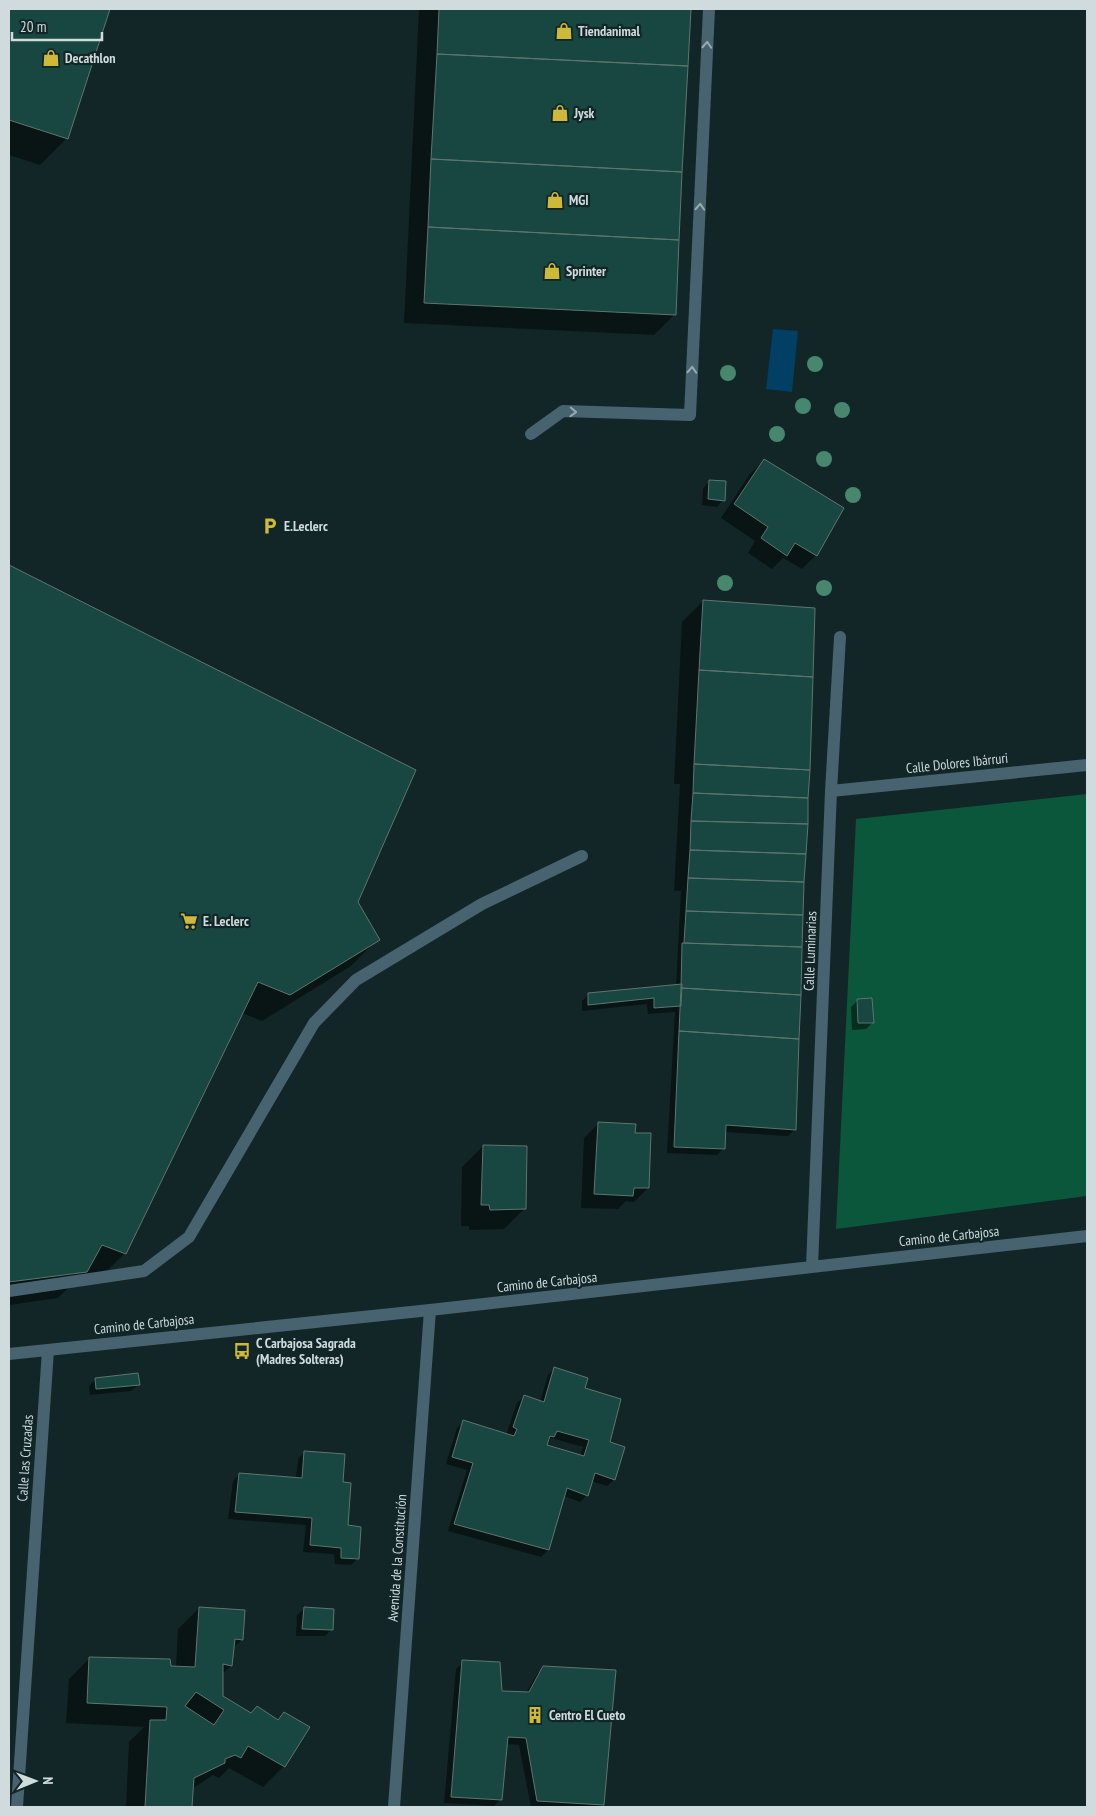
<svg xmlns="http://www.w3.org/2000/svg" width="1096" height="1816" viewBox="0 0 1096 1816" font-family="'PT Sans Narrow',sans-serif">
<rect width="100%" height="100%" fill="#122628"/>
<!-- green -->
<path fill="#0b573b" d="M 1087,794 L 1087,1196 L 836,1229 L 856,819 Z"/>
<!-- water -->
<path fill="#013f65" d="M 773,329 L 798,331 L 792,392 L 766,389 Z"/>
<!-- shadow -->
<path fill="#0007" fill-rule="evenodd" d="M 9,9 L 109,9 L 67,138 L 40,165 L 9,155 Z
M 419,9 L 690,9 L 675,314 L 654,335 L 404,323 Z
M 764,460 L 816,555 L 802,569 L 783,558 L 772,569 L 748,553 L 755,541 L 721,518 L 750,474 Z
M 710,481 L 723,500 L 717,507 L 702,505 L 703,488 Z
M 9,567 L 414,770 L 356,902 L 378,939 L 351,966 L 262,1021 L 242,1013 L 125,1253 L 98,1280 L 82,1275 L 58,1298 L 9,1305 Z
M 703,601 L 802,882 L 795,1129 L 788,1136 L 724,1132 L 724,1148 L 717,1155 L 667,1153 L 675,1012 L 648,1014 L 647,1004 L 582,1011 L 582,1001 L 589,994 L 676,986 L 681,891 L 674,891 L 680,784 L 674,784 L 682,622 Z
M 858,1000 L 873,1022 L 866,1029 L 852,1030 L 851,1007 Z
M 598,1124 L 634,1134 L 648,1188 L 634,1202 L 626,1201 L 618,1209 L 581,1208 L 584,1138 Z
M 483,1146 L 525,1208 L 504,1229 L 469,1230 L 469,1226 L 461,1226 L 462,1167 Z
M 554,1369 L 583,1388 L 609,1442 L 623,1448 L 614,1480 L 607,1486 L 591,1481 L 587,1495 L 580,1502 L 564,1496 L 548,1550 L 541,1557 L 448,1531 L 467,1470 L 446,1464 L 457,1428 L 463,1422 L 506,1435 L 517,1403 L 524,1397 L 540,1402 L 548,1375 ZM 551,1438 L 583,1447 L 580,1456 L 546,1446 Z
M 96,1379 L 138,1385 L 131,1391 L 90,1395 L 89,1386 Z
M 304,1452 L 347,1526 L 358,1558 L 351,1565 L 335,1564 L 334,1554 L 303,1552 L 306,1525 L 228,1519 L 233,1481 L 240,1474 L 296,1479 L 298,1459 Z
M 199,1608 L 242,1640 L 232,1649 L 231,1666 L 222,1674 L 222,1697 L 250,1714 L 277,1720 L 284,1713 L 308,1727 L 284,1766 L 263,1787 L 229,1768 L 219,1778 L 213,1775 L 192,1789 L 190,1807 L 126,1807 L 129,1742 L 144,1727 L 66,1723 L 69,1679 L 90,1658 L 176,1667 L 178,1629 Z
M 304,1609 L 332,1629 L 325,1636 L 296,1636 L 297,1615 Z
M 463,1662 L 501,1692 L 526,1693 L 537,1674 L 544,1667 L 603,1804 L 600,1807 L 531,1807 L 519,1745 L 506,1744 L 501,1799 L 494,1806 L 444,1803 L 456,1669 Z"/>
<!-- building -->
<path fill="#174740" stroke="#5f7570" fill-rule="evenodd" d="M 9,9 L 110,9 L 68,139 L 9,120 Z
M 439,9 L 691,9 L 688,66 L 437,54 Z
M 437,54 L 688,66 L 682,172 L 431,159 Z
M 431,159 L 682,172 L 679,240 L 428,227 Z
M 428,227 L 679,240 L 676,315 L 424,303 Z
M 764,459 L 844,508 L 817,556 L 795,543 L 787,556 L 761,538 L 768,527 L 734,504 Z
M 709,480 L 726,481 L 725,501 L 708,499 Z
M 9,565 L 416,770 L 358,902 L 380,940 L 290,995 L 258,982 L 126,1254 L 102,1245 L 87,1272 L 9,1282 Z
M 703,600 L 815,608 L 813,677 L 699,670 Z
M 699,670 L 813,677 L 810,770 L 694,764 Z
M 694,764 L 810,770 L 808,798 L 693,793 Z
M 693,793 L 808,798 L 808,824 L 691,821 Z
M 691,821 L 808,824 L 806,854 L 690,850 Z
M 690,850 L 806,854 L 804,882 L 688,878 Z
M 688,878 L 804,882 L 803,915 L 686,911 Z
M 686,911 L 803,915 L 802,947 L 684,943 Z
M 682,943 L 802,947 L 801,995 L 681,988 Z
M 682,984 L 681,1006 L 654,1008 L 654,998 L 588,1005 L 588,993 Z
M 681,988 L 801,995 L 799,1039 L 679,1031 Z
M 872,998 L 874,1023 L 858,1023 L 857,999 Z
M 679,1031 L 799,1039 L 796,1130 L 726,1125 L 725,1149 L 674,1147 Z
M 598,1122 L 636,1124 L 635,1133 L 651,1133 L 649,1188 L 634,1188 L 633,1196 L 594,1194 Z
M 483,1145 L 527,1146 L 526,1209 L 490,1210 L 489,1205 L 481,1205 Z
M 554,1367 L 588,1378 L 585,1388 L 621,1399 L 610,1442 L 625,1447 L 615,1480 L 595,1473 L 588,1496 L 567,1488 L 549,1550 L 454,1524 L 473,1463 L 452,1457 L 463,1420 L 514,1436 L 517,1429 L 513,1427 L 524,1395 L 544,1402 ZM 557,1431 L 589,1440 L 584,1456 L 547,1445 L 550,1436 L 554,1437 Z
M 138,1373 L 140,1385 L 96,1389 L 95,1378 Z
M 304,1451 L 345,1454 L 343,1482 L 351,1483 L 348,1525 L 361,1527 L 359,1559 L 341,1558 L 341,1548 L 310,1545 L 312,1518 L 235,1512 L 239,1473 L 302,1478 Z
M 199,1607 L 245,1610 L 243,1640 L 235,1639 L 232,1666 L 223,1664 L 223,1696 L 251,1713 L 257,1706 L 278,1720 L 284,1712 L 310,1727 L 285,1767 L 248,1746 L 241,1758 L 235,1755 L 225,1759 L 225,1763 L 194,1778 L 192,1807 L 145,1807 L 150,1720 L 166,1720 L 167,1707 L 87,1703 L 89,1657 L 170,1659 L 171,1666 L 195,1667 ZM 196,1692 L 224,1710 L 214,1725 L 185,1706 Z
M 304,1607 L 334,1609 L 333,1630 L 302,1629 Z
M 462,1660 L 500,1662 L 502,1691 L 529,1692 L 543,1666 L 616,1670 L 604,1805 L 537,1801 L 526,1738 L 508,1737 L 502,1800 L 451,1797 Z"/>
<g fill="none" stroke-linecap="round" stroke-linejoin="round">
<!-- service -->
<path stroke="#46636f" stroke-width="12" d="M 531,434 L 563,411 L 690,415 L 709,9
M 9,1291 L 144,1271 L 189,1237 L 314,1023 L 356,980 L 482,904 L 582,856"/>
<!-- pedestrian -->
<path stroke="#46636f" stroke-width="12" d="M 980,776 L 1087,765"/>
<!-- minor -->
<path stroke="#46636f" stroke-width="12" d="M 831,791 L 980,776
M 812,1267 L 831,791 L 840,637
M 9,1354 L 430,1310 L 1087,1236
M 17,1807 L 48,1350
M 394,1807 L 430,1310"/>
</g>
<!-- trees -->
<g fill="#47876e">
<circle cx="815" cy="364" r="8"/>
<circle cx="728" cy="373" r="8"/>
<circle cx="803" cy="406" r="8"/>
<circle cx="842" cy="410" r="8"/>
<circle cx="777" cy="434" r="8"/>
<circle cx="824" cy="459" r="8"/>
<circle cx="853" cy="495" r="8"/>
<circle cx="725" cy="583" r="8"/>
<circle cx="824" cy="588" r="8"/>
</g>
<!-- one-way arrows -->
<defs><path id="oneway-chevron" d="M-2-3.5L2.5 0L-2 3.5" fill="none" stroke-width="1.6" stroke-linecap="round" stroke-linejoin="round" transform="scale(1.25)"/></defs>
<g stroke="#98abb0">
<use href="#oneway-chevron" transform="translate(707 45) rotate(-87)"/>
<use href="#oneway-chevron" transform="translate(700 207) rotate(-87)"/>
<use href="#oneway-chevron" transform="translate(692 370) rotate(-87)"/>
<use href="#oneway-chevron" transform="translate(573 412) rotate(2)"/>
</g>
<!-- icons -->
<defs>
<g id="shop-bare" transform="scale(1.35)"><path d="M-5-2.5h2.3a2.7 3.5 0 0 1 5.4 0H5L5.5 6h-11ZM-1.5-2.5h3a1.5 2.3 0 0 0-3 0Z" fill="#ceb938" stroke="#122628" stroke-width="2.5" paint-order="stroke"/></g>
<g id="parking-bare" transform="scale(1.35)"><path d="M-3.5-5.5H1a3.5 3.5 0 0 1 0 7H-1V5.5H-3.5ZM-1-3.4V-.6H.8a1.4 1.4 0 0 0 0-2.8Z" fill="#ceb938" stroke="#122628" stroke-width="2.5" paint-order="stroke"/></g>
<g id="supermarket-bare" transform="scale(1.35)"><path d="M-6-5.5h2.5l.6 2H6L4.5 2H-2.5L-4.4-4H-6ZM-1.5 3.2a1.3 1.3 0 1 0 .1 0ZM3 3.2a1.3 1.3 0 1 0 .1 0Z" fill="#ceb938" stroke="#122628" stroke-width="2.5" paint-order="stroke"/></g>
<g id="bus-bare" transform="scale(1.35)"><path d="M-5-6H5V4H4V6H2V4H-2V6H-4V4H-5ZM-3.5-4V0h7V-4ZM-3.5 1.2v1.5H-2V1.2ZM2 1.2v1.5H3.5V1.2Z" fill="#ceb938" stroke="#122628" stroke-width="2.5" paint-order="stroke"/></g>
<g id="building-bare" transform="scale(1.35)"><path d="M-4-6H4V6H1V3H-1V6H-4ZM-2.5-4.3h1.7v1.8h-1.7ZM.8-4.3h1.7v1.8H.8ZM-2.5-1h1.7V.8h-1.7ZM.8-1h1.7V.8H.8Z" fill="#ceb938" stroke="#122628" stroke-width="2.5" paint-order="stroke"/></g>
</defs>
<g fill-rule="evenodd">
<use href="#shop-bare" x="564" y="31"/>
<use href="#shop-bare" x="51" y="58"/>
<use href="#shop-bare" x="560" y="113"/>
<use href="#shop-bare" x="555" y="200"/>
<use href="#shop-bare" x="552" y="271"/>
<use href="#parking-bare" x="270" y="526"/>
<use href="#supermarket-bare" x="189" y="921"/>
<use href="#bus-bare" x="242" y="1351"/>
<use href="#building-bare" x="535" y="1715"/>
</g>
<g text-anchor="middle" dominant-baseline="central" stroke-width="4.5" stroke-linejoin="round" paint-order="stroke">
<!-- poi labels -->
<g font-size="14" font-weight="bold" fill="#cfdbdc" stroke="#122628" text-anchor="start">
<text x="578" y="31">Tiendanimal</text>
<text x="65" y="58">Decathlon</text>
<text x="574" y="113">Jysk</text>
<text x="569" y="200">MGI</text>
<text x="566" y="271">Sprinter</text>
<text x="284" y="526">E.Leclerc</text>
<text x="203" y="921">E. Leclerc</text>
<text x="256" y="1343">C Carbajosa Sagrada<tspan x="256" dy="16">(Madres Solteras)</tspan></text>
<text x="549" y="1715">Centro El Cueto</text>
</g>
<!-- street labels -->
<g font-size="14" fill="#cfdbdc" stroke="#122628">
<text transform="translate(957 763) rotate(-6)">Calle Dolores Ibárruri</text>
<text transform="translate(810 951) rotate(-88)">Calle Luminarias</text>
<text transform="translate(949 1236) rotate(-6)">Camino de Carbajosa</text>
<text transform="translate(547 1282) rotate(-6)">Camino de Carbajosa</text>
<text transform="translate(144 1324) rotate(-6)">Camino de Carbajosa</text>
<text transform="translate(25 1458) rotate(-86)">Calle las Cruzadas</text>
<text transform="translate(397 1558) rotate(-86)">Avenida de la Constitución</text>
</g>
</g>
<!-- border -->
<rect width="1096" height="1816" fill="none" stroke="#cfdbdc" stroke-width="20"/>
<!-- north arrow -->
<g transform="translate(35 1781) rotate(89)" stroke="#122628" stroke-width="4" paint-order="stroke">
<path d="M0-4L9 19L0 12L-9 19Z" fill="#cfdbdc"/>
<text y="-8" font-size="14" font-weight="bold" text-anchor="middle" fill="#cfdbdc">N</text>
</g>
<!-- scale -->
<path d="M12 32v8h90v-8" fill="none" stroke="#cfdbdc" stroke-width="2.5"/>
<text x="20" y="32" font-size="15" fill="#cfdbdc" stroke="#122628" stroke-width="4" paint-order="stroke">20 m</text>
</svg>
